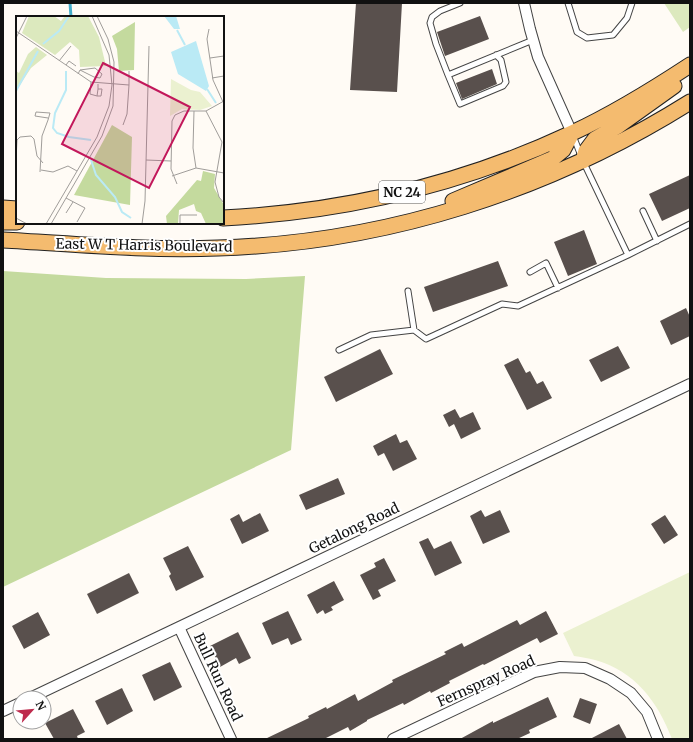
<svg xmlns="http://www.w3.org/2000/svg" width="693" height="742" viewBox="0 0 693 742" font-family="Merriweather,serif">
<rect width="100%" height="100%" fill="#fffbf5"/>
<!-- green -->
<path fill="#dce9be" d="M 664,3 L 690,3 L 690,27 L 683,32 Z"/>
<!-- forest -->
<path fill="#c4da9e" d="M 3,271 L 106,278 L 246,279 L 305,276 L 291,450 L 3,587 Z"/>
<!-- pitch -->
<path fill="#ebf1d0" d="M 690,572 L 690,739 L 672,739 C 658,702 635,671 595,660 C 588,658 581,657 574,656 L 563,633 Z"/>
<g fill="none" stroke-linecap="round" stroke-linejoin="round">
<!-- stream -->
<path stroke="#43adca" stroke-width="3" d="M 70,3 L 71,17"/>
</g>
<!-- building -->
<path fill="#59504d" d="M 356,3 L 402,3 L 397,92 L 350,90 Z
M 480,16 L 489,39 L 445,56 L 437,32 Z
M 492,69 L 497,84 L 462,99 L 456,83 Z
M 690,175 L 690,208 L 662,221 L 649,194 Z
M 584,230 L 597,264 L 568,276 L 554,242 Z
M 498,261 L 508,286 L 433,312 L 424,287 Z
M 686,308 L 690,317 L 690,336 L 671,345 L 660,321 Z
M 618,346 L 630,368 L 601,382 L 589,360 Z
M 380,349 L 393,374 L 336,402 L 324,377 Z
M 518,358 L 526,373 L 530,371 L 537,384 L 543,381 L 552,398 L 527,410 L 504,365 Z
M 455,409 L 460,418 L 473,412 L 481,429 L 461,439 L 454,424 L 449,427 L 443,415 Z
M 396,434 L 400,443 L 407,440 L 417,459 L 393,471 L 384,453 L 378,456 L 373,446 Z
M 338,478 L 345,494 L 306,510 L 299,495 Z
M 481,510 L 485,517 L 500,510 L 510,532 L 483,544 L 470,516 Z
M 260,513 L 269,531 L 242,544 L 230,519 L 239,514 L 243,522 Z
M 665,515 L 678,535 L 664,544 L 651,524 Z
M 428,538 L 434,549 L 451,541 L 462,563 L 435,576 L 419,542 Z
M 188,546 L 204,577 L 176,591 L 169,576 L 171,574 L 163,558 Z
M 384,558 L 396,581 L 378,590 L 381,596 L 373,600 L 360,575 L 376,567 L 374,563 Z
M 129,573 L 139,593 L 97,614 L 87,594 Z
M 334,581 L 344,600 L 331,607 L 333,610 L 325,614 L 323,610 L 317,614 L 307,595 Z
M 288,611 L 302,640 L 291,645 L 288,638 L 272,645 L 262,623 Z
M 546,611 L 558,634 L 540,643 L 537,638 L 484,665 L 483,664 L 449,681 L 450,683 L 431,693 L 430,691 L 404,705 L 403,703 L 367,720 L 367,721 L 350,731 L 348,727 L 324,739 L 265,739 L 309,718 L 308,716 L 326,707 L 327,709 L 355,694 L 358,701 L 393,682 L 392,680 L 446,654 L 444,652 L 462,643 L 464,647 L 517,620 L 520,625 Z
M 38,612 L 50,635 L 24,649 L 12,626 Z
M 238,632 L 251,658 L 239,664 L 236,658 L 220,667 L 210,646 Z
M 170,662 L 182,687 L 154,701 L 142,675 Z
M 122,688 L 133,711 L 107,725 L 95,701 Z
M 548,697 L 557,717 L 529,730 L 530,733 L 517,739 L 460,739 L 493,721 L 493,723 Z
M 580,698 L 597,704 L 590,724 L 573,717 Z
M 73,709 L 85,732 L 77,736 L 78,739 L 54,739 L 45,723 Z
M 619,724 L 627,739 L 590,739 Z"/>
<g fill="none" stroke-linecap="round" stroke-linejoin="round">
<!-- lane casing -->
<g stroke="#444" stroke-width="7">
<path id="lane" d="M 568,3 L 577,32 L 587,38 L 613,35 L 627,18 L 632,3
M 496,55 L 501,60 L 506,82 L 503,86 L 460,104 L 448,75 L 533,40
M 448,75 L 436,44 L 430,23 L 432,17 L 440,11 L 460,3
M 643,211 L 657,241
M 628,255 L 690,224
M 530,272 L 546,263 L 558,288
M 408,291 L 414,330
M 339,350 L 371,335 L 414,330 L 426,339 L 502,304 L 518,306 L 628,255 L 583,161 L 574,138"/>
</g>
<!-- street casing -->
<g stroke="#444" stroke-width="12">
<path id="street" d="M 524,3 L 530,29 L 538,57 L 572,133
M 179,627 L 231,739
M 30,698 L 690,384
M 3,711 L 20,703
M 393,739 L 534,672 L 560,667 L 585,668 L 610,679 L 631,693 L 647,712 L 658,739"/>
</g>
<!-- primary casing -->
<g stroke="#222" stroke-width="17">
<path id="primary" d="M 583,161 L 586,151 L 595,139 L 618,126 L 674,86
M 453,201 L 552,159 L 563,150 L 572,133
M 3,208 L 17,209
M 223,218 C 343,212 463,184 572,133 C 613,114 652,90 690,65
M 3,222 L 17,222
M 3,240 C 75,244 147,251 218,248 C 386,243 548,191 690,102"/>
</g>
<!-- lane -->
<use href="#lane" stroke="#fff" stroke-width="5"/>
<!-- street -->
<use href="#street" stroke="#fff" stroke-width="10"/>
<!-- primary -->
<use href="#primary" stroke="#f4bb6f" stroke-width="15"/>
</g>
<g text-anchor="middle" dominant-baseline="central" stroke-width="4" stroke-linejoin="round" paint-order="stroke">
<!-- shield labels -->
<rect fill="#fff" stroke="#585858" stroke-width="1" x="379" y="181" width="46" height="22" rx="3"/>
<g font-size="13" font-weight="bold" fill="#111">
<text x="402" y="192">NC 24</text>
</g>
<!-- street labels -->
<g font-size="14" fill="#111" stroke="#fff">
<text transform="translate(144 245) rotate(1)">East W T Harris Boulevard</text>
<text transform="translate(354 528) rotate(-26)">Getalong Road</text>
<text transform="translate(218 677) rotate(65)">Bull Run Road</text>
<text transform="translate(486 681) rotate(-24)">Fernspray Road</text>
</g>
</g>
<!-- overview -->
<g transform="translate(16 16)">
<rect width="208" height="208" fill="#fffbf5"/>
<path d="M 13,0 L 38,0 L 45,5 L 49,0 L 72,0 L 83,21 L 90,50 L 64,51 L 63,34 L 54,26 L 39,39 L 6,17 ZM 20,31 L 31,39 L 15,52 L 0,75 L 0,55 L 3,57 L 12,38 Z" fill="#dce9be"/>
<path d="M 119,6 L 118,54 L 103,55 L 101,33 L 96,20 ZM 96,109 L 116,121 L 114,189 L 58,179 ZM 187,155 L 199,158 L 198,172 L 208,189 L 208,208 L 190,208 L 185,197 L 180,195 L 178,188 L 163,194 L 162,208 L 151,208 L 150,200 L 181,164 L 185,165 Z" fill="#c4da9e"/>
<path d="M 155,63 L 175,74 L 184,76 L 196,90 L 184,94 L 166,93 L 154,100 Z" fill="#ebf1d0"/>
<path d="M 148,0 L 160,0 L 164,13 L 158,13 ZM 180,25 L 193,70 L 190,75 L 162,58 L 155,36 Z" fill="#baeaf5"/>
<path fill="none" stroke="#baeaf5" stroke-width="2" d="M 161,14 L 169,29M 27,28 L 43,15 L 53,0M 50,55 L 50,74 L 39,97 L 37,112 L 41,117 L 53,121 L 75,124M 191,73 L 200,87M 0,75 L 22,35M 75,144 L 80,159 L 99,181 L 106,196 L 115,202"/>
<path fill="none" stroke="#a09d9a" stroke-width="1" d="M 193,13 L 191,23 L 197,64 L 207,86M 0,15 L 75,66 L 113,69 L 111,98 L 107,109M 0,22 L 11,0M 194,42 L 208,40M 43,45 L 55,30M 50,49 L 53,45 L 60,50M 62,58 L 64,54 L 79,52 L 86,58 L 84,62 L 78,61 L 64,54M 196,62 L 208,60M 75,66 L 74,78 L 81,80M 113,69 L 113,55M 82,73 L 86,73 L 85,80 L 81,80 L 82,73 L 82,68M 178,95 L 177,132 L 180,152M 190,95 L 206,126 L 199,166 L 203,181 L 208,187M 0,144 L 1,124 L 4,121 L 15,120 L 18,123 L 21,140 L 27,147M 130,144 L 155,145M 25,154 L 37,156 L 52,150 L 61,155M 24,156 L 26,120 L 32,104 L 34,97 L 20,96 L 19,100 L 32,102M 156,160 L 180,152 L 208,157M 161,168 L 155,153 L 156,105 L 159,99 L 168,95 L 190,95 L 208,85M 50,182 L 69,192 L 61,206M 50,197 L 57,186M 0,202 L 11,208M 30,208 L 81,121 L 93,90 L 96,69 L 93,39 L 76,0M 35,208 L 86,120 L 97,90 L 98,46 L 92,23 L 81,0M 126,208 L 129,185 L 133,30M 164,208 L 164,199 L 181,199"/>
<path fill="#c2185b" fill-opacity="0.15" stroke="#c2185b" stroke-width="2" d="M 87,47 L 174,91 L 133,172 L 46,128 Z"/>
<rect width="208" height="208" fill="none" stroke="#111" stroke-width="2"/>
</g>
<!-- border -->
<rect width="693" height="742" fill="none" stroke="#111111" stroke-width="8"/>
<!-- north arrow -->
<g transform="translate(32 710) rotate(63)"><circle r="19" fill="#ffffff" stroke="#a0a0a0"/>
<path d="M0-3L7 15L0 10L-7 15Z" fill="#be2b4d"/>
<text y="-6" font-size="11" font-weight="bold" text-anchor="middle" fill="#111111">N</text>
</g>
</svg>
